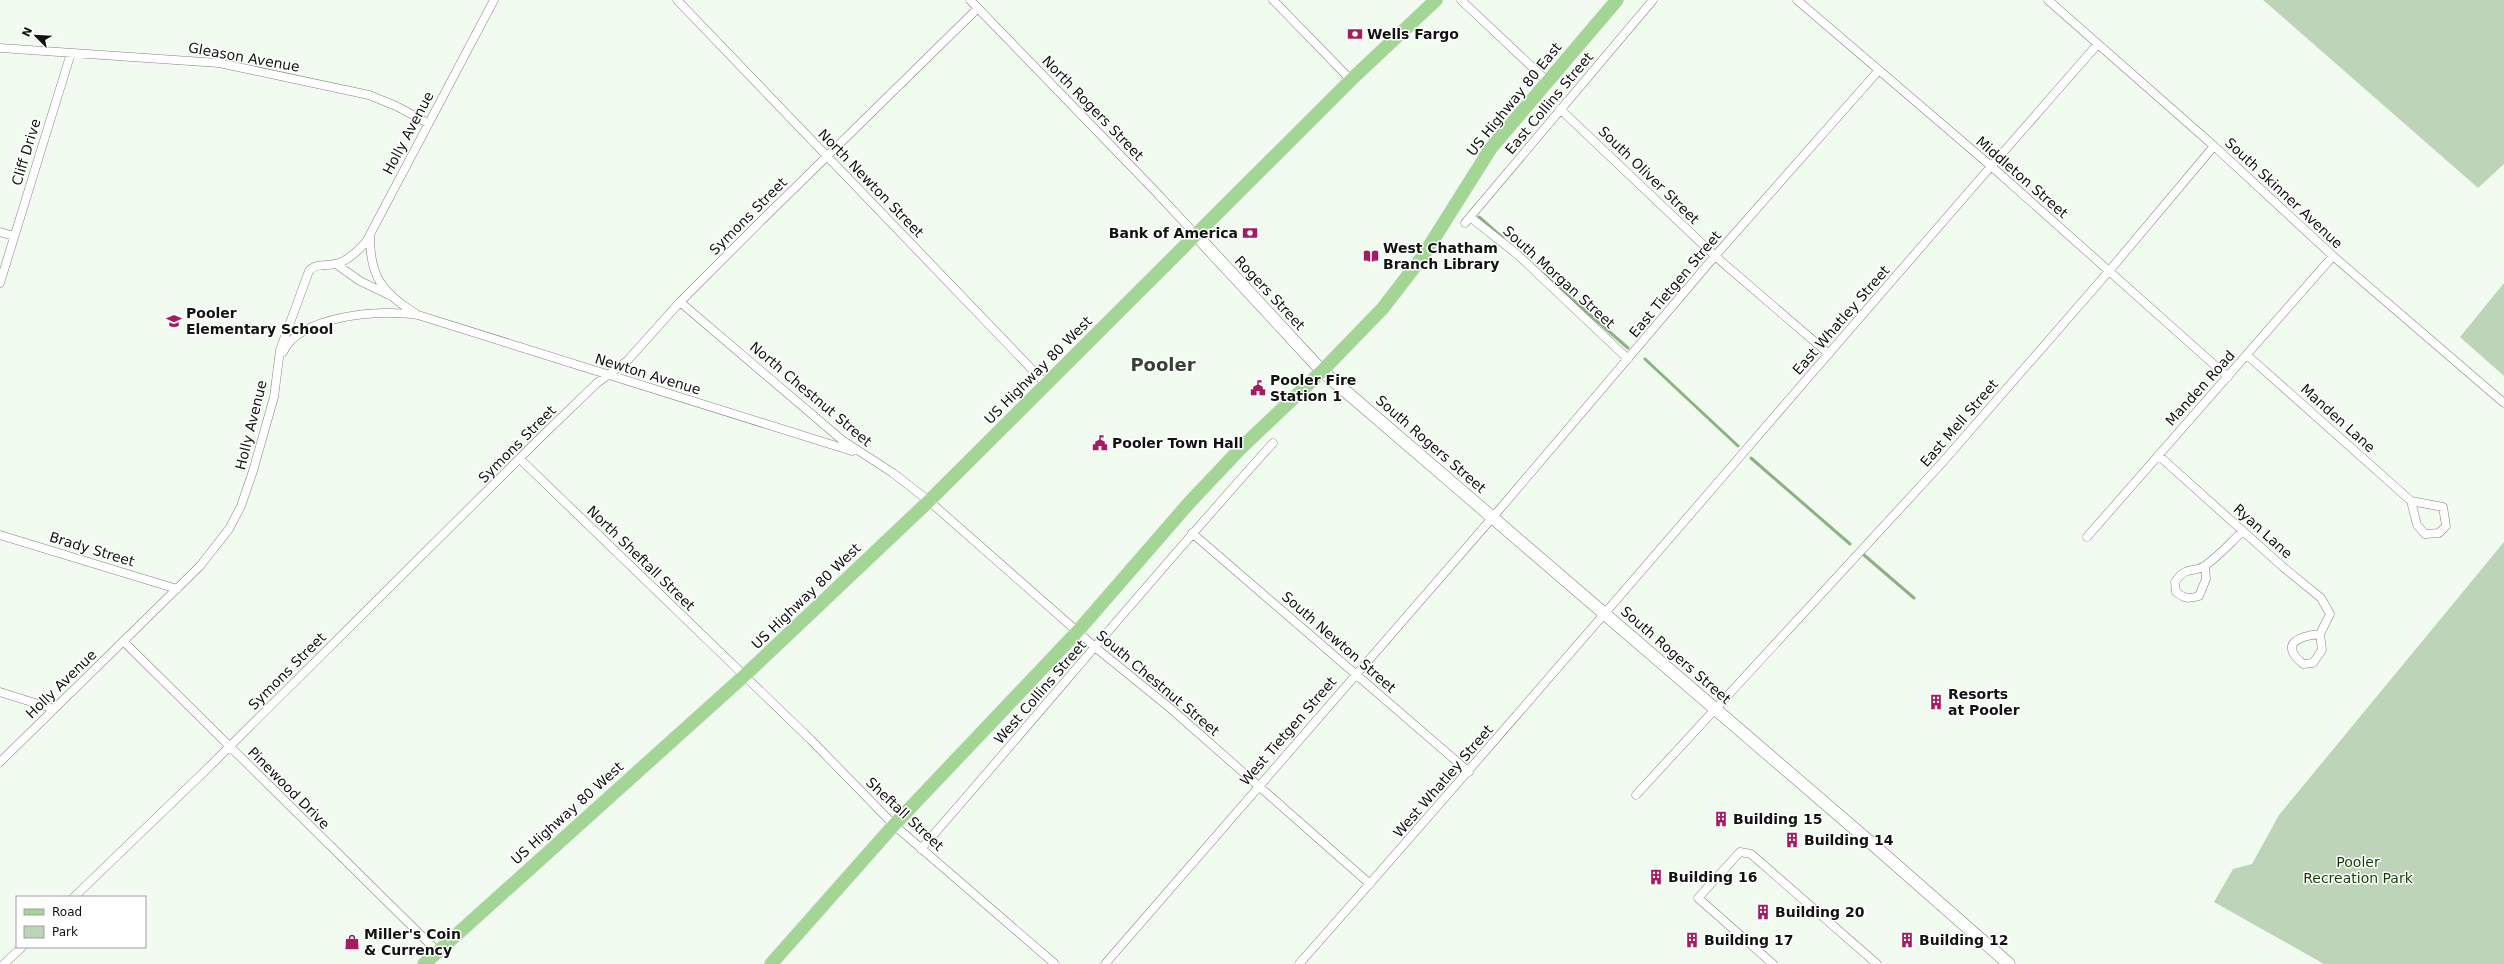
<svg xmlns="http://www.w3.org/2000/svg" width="2504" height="964" viewBox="0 0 2504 964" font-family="'DejaVu Sans',sans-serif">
<rect width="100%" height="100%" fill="#f2fbf0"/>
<!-- green -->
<path fill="#bed4b9" d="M 2263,0 L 2504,0 L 2504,164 L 2478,188 Z
M 2504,283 L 2504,376 L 2460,337 Z
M 2504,542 L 2504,964 L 2324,964 L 2214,902 L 2233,869 L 2252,864 L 2279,815 Z"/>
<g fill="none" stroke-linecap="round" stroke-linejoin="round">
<!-- stream -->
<path stroke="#8eb085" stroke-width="3" d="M 1479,217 L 1503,238
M 1543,274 L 1628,348
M 1645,359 L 1738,446
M 1751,458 L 1850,544
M 1864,555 L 1914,598"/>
<!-- street casing -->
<g stroke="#7e867c" stroke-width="9">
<path id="street" d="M 677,0 L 1046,384
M 970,0 L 1155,191 L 1196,235
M 1273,0 L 1351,80
M 1461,0 L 1547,81
M 1797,0 L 1991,166 L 2228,377
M 2048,0 L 2214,146 L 2333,256 L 2504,403
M 0,48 L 219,63 L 369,95 L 396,106 L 428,123
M 1560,109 L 1715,256 L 1829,354
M 1470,217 L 1518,255 L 1628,359
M 1465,223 L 1653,0
M 0,232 L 14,236
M 370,237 C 370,276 382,293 415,313
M 336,264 L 360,281 L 389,295
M 0,283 L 71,53
M 680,302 L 842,440 L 893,473 L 929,501 L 1096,648 L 1170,708 L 1370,884
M 283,352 C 300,315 382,309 418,315 L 852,451
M 2247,355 L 2411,501 L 2443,507 L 2446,526 L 2439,533 L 2425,534 L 2417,525 L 2411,501
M 2158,455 L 2283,567 L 2321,598 L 2330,614 L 2320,634 C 2300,636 2278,643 2303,664 L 2313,663 L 2322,650 L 2320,634
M 520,459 L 811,740 L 894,825 L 1055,964
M 1192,533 L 1469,772
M 0,535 L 177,589
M 2087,537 L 2333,256
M 2205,566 L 2206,579 L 2199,596 C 2189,599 2185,599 2176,592 L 2175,582 C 2187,564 2195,574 2206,565 C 2220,555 2231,542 2243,531
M 123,641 L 437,951
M 0,692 L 54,709
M 0,762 L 200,566 L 229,529 L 241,506 L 253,471 L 274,397 L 280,350 L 309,271 C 316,262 329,267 339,263 C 350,259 358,251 366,242 L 494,0
M 1636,795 L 1941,464 L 2110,270 L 2214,146
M 921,849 C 1039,714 1153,576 1273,443
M 74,897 L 208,768 L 542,436 L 597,383 L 627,361 L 680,302 L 762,220 L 978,8
M 4,964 L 22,947
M 1105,964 L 1499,510 L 1715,256 L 1879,70
M 1299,964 C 1568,660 1829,350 2097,45
M 1773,964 L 1698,898 L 1740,852 L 1751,854 L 1877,964"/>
</g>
<!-- secondary casing -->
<g stroke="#7e867c" stroke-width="13">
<path id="secondary" d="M 1196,235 L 1322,371 L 1870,842 L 2009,964"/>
</g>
<!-- primary casing -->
<g stroke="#d9d9d9" stroke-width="14">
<path id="primary" d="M 424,964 L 744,676 L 929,501 L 1355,76 L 1436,0
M 771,964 L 894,825 L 1077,632 L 1189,503 L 1240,449 L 1322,371 L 1383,308 L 1423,256 L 1491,148 L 1617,0"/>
</g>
<!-- street -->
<use href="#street" stroke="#fff" stroke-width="8"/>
<!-- secondary -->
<use href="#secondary" stroke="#fff" stroke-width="12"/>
<!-- primary -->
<use href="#primary" stroke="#a3d694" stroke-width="13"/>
</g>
<!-- icons -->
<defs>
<g id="bank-bare" transform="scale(1.2)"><path d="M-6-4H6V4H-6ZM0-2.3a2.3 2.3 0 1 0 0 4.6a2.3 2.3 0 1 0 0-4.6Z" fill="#a71c60" stroke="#fff" stroke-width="2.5" paint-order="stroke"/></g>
<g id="library-bare" transform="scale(1.2)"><path d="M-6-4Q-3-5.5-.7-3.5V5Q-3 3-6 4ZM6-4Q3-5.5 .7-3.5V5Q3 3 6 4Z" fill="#a71c60" stroke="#fff" stroke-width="2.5" paint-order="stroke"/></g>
<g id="school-bare" transform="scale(1.2)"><path d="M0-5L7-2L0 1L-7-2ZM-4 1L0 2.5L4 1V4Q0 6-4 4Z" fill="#a71c60" stroke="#fff" stroke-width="2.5" paint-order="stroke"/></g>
<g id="civic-bare" transform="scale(1.2)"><path d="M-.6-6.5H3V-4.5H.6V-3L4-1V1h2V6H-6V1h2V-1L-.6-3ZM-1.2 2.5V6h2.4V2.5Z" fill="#a71c60" stroke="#fff" stroke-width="2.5" paint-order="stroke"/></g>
<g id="building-bare" transform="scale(1.2)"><path d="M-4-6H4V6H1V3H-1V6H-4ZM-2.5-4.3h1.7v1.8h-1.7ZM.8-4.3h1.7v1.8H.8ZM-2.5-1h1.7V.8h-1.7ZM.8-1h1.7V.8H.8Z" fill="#a71c60" stroke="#fff" stroke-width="2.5" paint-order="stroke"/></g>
<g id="shop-bare" transform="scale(1.2)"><path d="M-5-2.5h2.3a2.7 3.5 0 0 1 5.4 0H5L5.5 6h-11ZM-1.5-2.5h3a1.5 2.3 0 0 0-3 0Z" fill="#a71c60" stroke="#fff" stroke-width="2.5" paint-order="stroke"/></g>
</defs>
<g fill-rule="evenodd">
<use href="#bank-bare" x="1355" y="34"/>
<use href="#bank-bare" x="1250" y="233"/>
<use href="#library-bare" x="1371" y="256"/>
<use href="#school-bare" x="174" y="321"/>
<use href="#civic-bare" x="1258" y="388"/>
<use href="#civic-bare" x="1100" y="443"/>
<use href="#building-bare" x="1936" y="702"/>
<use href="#building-bare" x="1721" y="819"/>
<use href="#building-bare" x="1792" y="840"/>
<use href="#building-bare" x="1656" y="877"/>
<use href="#building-bare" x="1763" y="912"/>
<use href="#building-bare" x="1692" y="940"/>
<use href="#building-bare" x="1907" y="940"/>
<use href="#shop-bare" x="352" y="942"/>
</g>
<g text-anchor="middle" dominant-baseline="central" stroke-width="3" stroke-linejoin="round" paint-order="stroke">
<!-- poi labels -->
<g font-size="14" font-weight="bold" fill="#101310" stroke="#fff" text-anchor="start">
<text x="1367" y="34">Wells Fargo</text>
<text x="1238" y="233" text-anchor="end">Bank of America</text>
<text x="1383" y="248">West Chatham<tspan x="1383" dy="16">Branch Library</tspan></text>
<text x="186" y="313">Pooler<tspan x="186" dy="16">Elementary School</tspan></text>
<text x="1270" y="380">Pooler Fire<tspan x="1270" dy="16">Station 1</tspan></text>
<text x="1112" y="443">Pooler Town Hall</text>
<text x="1948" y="694">Resorts<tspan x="1948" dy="16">at Pooler</tspan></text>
<text x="1733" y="819">Building 15</text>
<text x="1804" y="840">Building 14</text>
<text x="1668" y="877">Building 16</text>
<text x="1775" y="912">Building 20</text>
<text x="364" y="934">Miller's Coin<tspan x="364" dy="16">&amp; Currency</tspan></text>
<text x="1704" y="940">Building 17</text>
<text x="1919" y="940">Building 12</text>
</g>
<!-- street labels -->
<g font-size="14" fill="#101310" stroke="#fff">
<text transform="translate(244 57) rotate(10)">Gleason Avenue</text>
<text transform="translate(1514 99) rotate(-51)">US Highway 80 East</text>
<text transform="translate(1549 103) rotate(-50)">East Collins Street</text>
<text transform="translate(1093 108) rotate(46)">North Rogers Street</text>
<text transform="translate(408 133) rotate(-62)">Holly Avenue</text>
<text transform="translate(26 152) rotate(-73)">Cliff Drive</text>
<text transform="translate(1649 175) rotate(44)">South Oliver Street</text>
<text transform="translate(2022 177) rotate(41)">Middleton Street</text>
<text transform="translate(871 183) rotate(46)">North Newton Street</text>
<text transform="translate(2284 193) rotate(43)">South Skinner Avenue</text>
<text transform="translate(748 216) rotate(-45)">Symons Street</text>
<text transform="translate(1559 277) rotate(42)">South Morgan Street</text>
<text transform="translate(1675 284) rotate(-50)">East Tietgen Street</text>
<text transform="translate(1270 293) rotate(47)">Rogers Street</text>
<text transform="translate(1841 320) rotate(-49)">East Whatley Street</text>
<text transform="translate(1038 370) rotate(-45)">US Highway 80 West</text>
<text transform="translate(648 374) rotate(17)">Newton Avenue</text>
<text transform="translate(2200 388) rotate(-48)">Manden Road</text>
<text transform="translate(811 394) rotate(40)">North Chestnut Street</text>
<text transform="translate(2338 418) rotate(42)">Manden Lane</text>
<text transform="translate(1959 423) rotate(-49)">East Mell Street</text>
<text transform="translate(251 425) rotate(-76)">Holly Avenue</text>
<text transform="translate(517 444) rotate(-45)">Symons Street</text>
<text transform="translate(1431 444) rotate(41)">South Rogers Street</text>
<text transform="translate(2263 531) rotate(42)">Ryan Lane</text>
<text transform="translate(92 549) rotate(17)">Brady Street</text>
<text transform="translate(641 558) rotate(44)">North Sheftall Street</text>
<text transform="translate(806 596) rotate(-44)">US Highway 80 West</text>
<text transform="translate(1339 642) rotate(41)">South Newton Street</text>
<text transform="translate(1676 655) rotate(41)">South Rogers Street</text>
<text transform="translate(287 671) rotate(-45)">Symons Street</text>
<text transform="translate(1158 683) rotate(40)">South Chestnut Street</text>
<text transform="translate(61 684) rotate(-44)">Holly Avenue</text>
<text transform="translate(1040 692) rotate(-49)">West Collins Street</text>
<text transform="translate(1288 731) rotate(-49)">West Tietgen Street</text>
<text transform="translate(1443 781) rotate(-49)">West Whatley Street</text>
<text transform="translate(289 788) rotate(45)">Pinewood Drive</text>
<text transform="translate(567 813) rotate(-42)">US Highway 80 West</text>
<text transform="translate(905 814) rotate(43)">Sheftall Street</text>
</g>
<!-- park labels -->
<g font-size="14" fill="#103e00" stroke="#fff">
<text x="2358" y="862">Pooler<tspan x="2358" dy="16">Recreation Park</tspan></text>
</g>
<!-- district labels -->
<g font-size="18" font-weight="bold" fill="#383f36" stroke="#fff">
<text x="1163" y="364">Pooler</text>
</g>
</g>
<!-- legend -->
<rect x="16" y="896" width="130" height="52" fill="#ffffff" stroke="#9fa19f"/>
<rect x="24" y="909" width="20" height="6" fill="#a3d694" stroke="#9fa19f"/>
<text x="52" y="916" font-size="12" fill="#101310">Road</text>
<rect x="24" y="926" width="20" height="12" fill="#bed4b9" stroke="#9fa19f"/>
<text x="52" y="936" font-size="12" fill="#101310">Park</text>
<!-- north arrow -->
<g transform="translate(36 36) rotate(294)" stroke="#ffffff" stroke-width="3" paint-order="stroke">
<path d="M0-3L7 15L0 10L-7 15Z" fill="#101310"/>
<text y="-6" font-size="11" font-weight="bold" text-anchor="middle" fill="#101310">N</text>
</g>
</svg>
